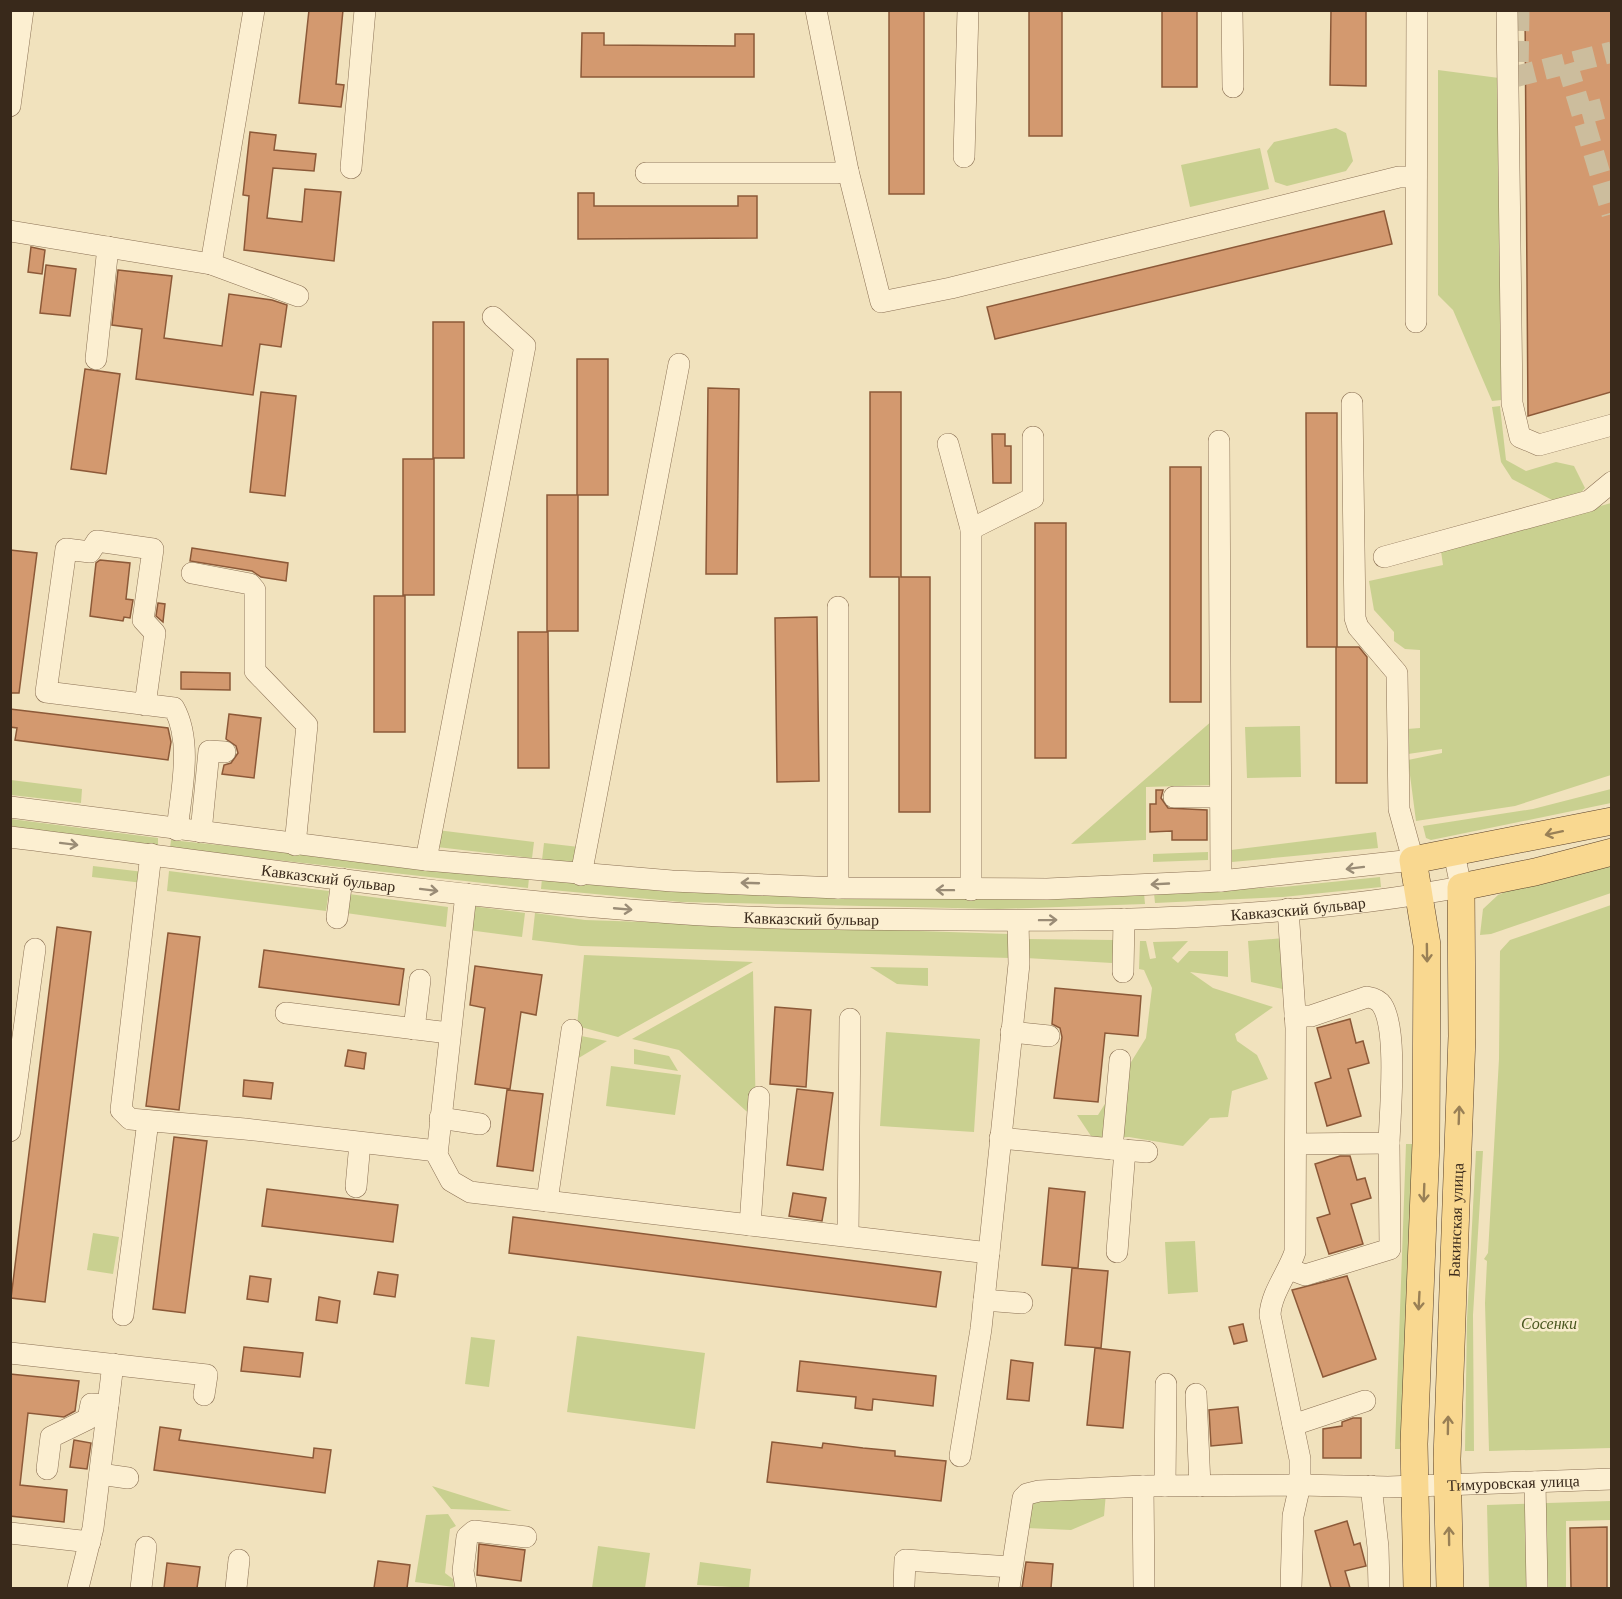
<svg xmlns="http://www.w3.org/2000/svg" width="1622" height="1599" viewBox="0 0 1622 1599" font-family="'Libre Baskerville',serif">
<rect width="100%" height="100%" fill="#f1e2bd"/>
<!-- green -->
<path fill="#c9d090" d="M 1438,70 L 1499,78 L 1501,400 L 1492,401 L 1453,310 L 1438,295 Z
M 1336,128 L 1346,133 L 1353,161 L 1346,171 L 1287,186 L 1275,182 L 1267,151 L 1274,142 Z
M 1260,148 L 1269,189 L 1190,207 L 1181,165 Z
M 1500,406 L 1506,460 L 1526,471 L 1556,462 L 1574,466 L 1585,488 L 1575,499 L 1556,502 L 1512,479 L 1501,462 L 1492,407 Z
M 1611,503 L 1611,775 L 1515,806 L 1416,821 L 1408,760 L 1442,753 L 1442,749 L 1408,754 L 1407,729 L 1420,728 L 1420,650 L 1405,649 L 1394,641 L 1394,632 L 1374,610 L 1369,581 L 1443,565 L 1441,551 Z
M 1213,720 L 1214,785 L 1146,787 L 1146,840 L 1071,844 Z
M 1300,726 L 1301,777 L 1247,778 L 1245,727 Z
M 11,780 L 82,789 L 81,803 L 11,795 Z
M 1611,789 L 1611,803 L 1431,840 L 1426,838 L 1423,826 L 1533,809 Z
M 11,819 L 158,838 L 158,847 L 11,830 Z
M 437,830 L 534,842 L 532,858 L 437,847 Z
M 1376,832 L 1378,848 L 1232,862 L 1231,850 Z
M 171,840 L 529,878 L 528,888 L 170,848 Z
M 544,843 L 579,847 L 573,863 L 542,860 Z
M 1208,852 L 1208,860 L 1153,862 L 1153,854 Z
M 1611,862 L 1611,893 L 1491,934 L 1480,935 L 1483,909 L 1498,895 L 1512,889 Z
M 93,866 L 144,872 L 143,883 L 92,877 Z
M 169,871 L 329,891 L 326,911 L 167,891 Z
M 1380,877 L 1381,887 L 1283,897 L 1155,903 L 1154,893 L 1283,887 Z
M 542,878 L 653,890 L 894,896 L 1144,893 L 1145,904 L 998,909 L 681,902 L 541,889 Z
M 349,894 L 448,907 L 446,927 L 346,913 Z
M 1611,905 L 1611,1448 L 1489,1451 L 1485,1303 L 1487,1261 L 1484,1259 L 1488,1253 L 1499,1059 L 1500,951 L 1510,940 Z
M 471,906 L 525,913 L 522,937 L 468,930 Z
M 535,913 L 585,920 L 1009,934 L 1010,958 L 581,946 L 532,940 Z
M 1284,938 L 1287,990 L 1251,982 L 1248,941 Z
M 1026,939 L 1114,940 L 1112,963 L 1026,958 Z
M 1140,941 L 1146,941 L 1150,959 L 1156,958 L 1153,942 L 1188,941 L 1172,958 L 1178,963 L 1189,951 L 1228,951 L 1228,977 L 1190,972 L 1213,988 L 1273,1007 L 1235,1034 L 1237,1041 L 1257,1055 L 1268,1079 L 1232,1091 L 1228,1117 L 1210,1118 L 1183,1146 L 1129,1137 L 1093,1139 L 1077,1115 L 1098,1115 L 1146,1038 L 1152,988 L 1144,970 L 1139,969 Z
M 584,955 L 753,962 L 618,1037 L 577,1026 Z
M 870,967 L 928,968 L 928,986 L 897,984 Z
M 753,971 L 756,1120 L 679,1050 L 632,1039 Z
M 886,1032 L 980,1039 L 974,1132 L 880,1126 Z
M 576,1035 L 607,1041 L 572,1062 Z
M 634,1049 L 669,1056 L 678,1071 L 634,1064 Z
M 611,1066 L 681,1075 L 675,1115 L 606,1106 Z
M 1406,1144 L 1414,1144 L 1401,1449 L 1395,1449 Z
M 1476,1151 L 1483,1151 L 1473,1315 L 1474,1451 L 1465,1451 L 1467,1319 Z
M 93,1233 L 119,1237 L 113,1274 L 87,1270 Z
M 1195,1241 L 1198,1292 L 1168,1294 L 1165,1242 Z
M 577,1336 L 705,1353 L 695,1429 L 567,1412 Z
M 471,1337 L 495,1340 L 489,1387 L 465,1384 Z
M 432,1486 L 512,1511 L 451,1509 Z
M 1106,1493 L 1104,1516 L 1071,1530 L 1027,1528 L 1031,1502 Z
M 1611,1501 L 1611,1520 L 1566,1521 L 1566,1588 L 1489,1588 L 1487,1505 Z
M 448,1514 L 456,1526 L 450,1529 L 445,1573 L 453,1579 L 454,1587 L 415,1582 L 426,1515 Z
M 598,1546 L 650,1553 L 645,1588 L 592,1588 Z
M 700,1562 L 751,1569 L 749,1588 L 697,1585 Z"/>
<!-- building -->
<path fill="#d3996f" stroke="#8c5938" stroke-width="1.5" d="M 309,10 L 343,10 L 336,84 L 344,85 L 341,107 L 299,103 Z
M 889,10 L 924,10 L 924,194 L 889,194 Z
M 1029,10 L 1062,10 L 1062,136 L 1029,136 Z
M 1162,10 L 1197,10 L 1197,87 L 1162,87 Z
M 1331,10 L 1366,10 L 1366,86 L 1330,85 Z
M 1525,10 L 1611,10 L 1611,392 L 1528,416 Z
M 582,33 L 604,33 L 604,45 L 735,46 L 735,34 L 754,34 L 754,77 L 581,77 Z
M 250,132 L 276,135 L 274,150 L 316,154 L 314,171 L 273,168 L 267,218 L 302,222 L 305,189 L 341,192 L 334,261 L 244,250 L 249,196 L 243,195 Z
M 578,193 L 594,193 L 594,206 L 738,206 L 738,196 L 757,196 L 757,238 L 578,239 Z
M 1384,211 L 1392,244 L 995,339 L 987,307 Z
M 31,247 L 45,250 L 42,274 L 28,272 Z
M 46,265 L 76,269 L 70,316 L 40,313 Z
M 118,270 L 172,276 L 164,338 L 222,346 L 229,294 L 272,300 L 287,305 L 281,347 L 260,344 L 253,395 L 136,379 L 142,329 L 112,325 Z
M 433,322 L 464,322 L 464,458 L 433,458 Z
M 577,359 L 608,359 L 608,495 L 577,495 Z
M 85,369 L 120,374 L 106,474 L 71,469 Z
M 708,388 L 739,389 L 737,574 L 706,574 Z
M 261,392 L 296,396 L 285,496 L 250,492 Z
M 870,392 L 901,392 L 901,577 L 930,577 L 930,812 L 899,812 L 899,577 L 870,577 Z
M 1306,413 L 1337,413 L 1337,647 L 1359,647 L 1367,657 L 1367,783 L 1336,783 L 1336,647 L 1307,647 Z
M 992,434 L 1005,434 L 1005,446 L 1011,446 L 1011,483 L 993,483 Z
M 403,459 L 434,459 L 434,595 L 403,595 Z
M 1170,467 L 1201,467 L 1201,702 L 1170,702 Z
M 547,495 L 578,495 L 578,631 L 547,631 Z
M 1035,523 L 1066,523 L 1066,758 L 1035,758 Z
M 192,548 L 288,563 L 286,581 L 261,577 L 252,571 L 190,561 Z
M 10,550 L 37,553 L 19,693 L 10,693 Z
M 100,560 L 130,563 L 126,599 L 133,600 L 130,618 L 124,617 L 123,621 L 90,616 L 96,563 Z
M 374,596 L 405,596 L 405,732 L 374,732 Z
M 158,603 L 165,604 L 163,622 L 156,616 Z
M 817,617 L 819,781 L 777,782 L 775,618 Z
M 518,632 L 548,632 L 549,768 L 518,768 Z
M 181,672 L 230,673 L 230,690 L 181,689 Z
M 10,709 L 168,728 L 171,742 L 168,760 L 15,740 L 17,728 L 10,727 Z
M 229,714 L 261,718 L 254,778 L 222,774 L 224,765 L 231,763 L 238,753 L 236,746 L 226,739 Z
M 1156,790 L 1163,790 L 1161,798 L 1168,808 L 1207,810 L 1207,840 L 1172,840 L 1172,831 L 1150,832 L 1150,804 L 1156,804 Z
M 57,927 L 91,932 L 45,1302 L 11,1298 Z
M 168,933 L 200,937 L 179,1110 L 146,1106 Z
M 264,950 L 404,969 L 399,1005 L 259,987 Z
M 475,966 L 542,975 L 536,1015 L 521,1012 L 510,1089 L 475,1084 L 485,1008 L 470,1005 Z
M 1055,988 L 1141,996 L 1138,1036 L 1105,1033 L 1098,1102 L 1054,1098 L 1062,1037 L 1060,1028 L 1052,1024 Z
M 775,1007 L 811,1010 L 806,1087 L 770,1084 Z
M 1350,1019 L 1356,1043 L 1363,1041 L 1369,1063 L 1348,1069 L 1361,1116 L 1327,1126 L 1315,1083 L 1331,1078 L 1317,1028 Z
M 348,1050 L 366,1053 L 364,1069 L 345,1066 Z
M 244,1080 L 273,1083 L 271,1099 L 243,1096 Z
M 797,1089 L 833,1093 L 823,1170 L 787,1165 Z
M 507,1090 L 543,1094 L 533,1171 L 497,1166 Z
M 174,1137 L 207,1141 L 185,1313 L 153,1309 Z
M 1340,1156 L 1350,1156 L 1357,1180 L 1365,1178 L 1371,1198 L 1351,1204 L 1363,1244 L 1329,1254 L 1317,1218 L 1330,1214 L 1315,1164 Z
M 1049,1188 L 1085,1192 L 1078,1268 L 1042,1265 Z
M 267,1189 L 398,1205 L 393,1242 L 262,1226 Z
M 793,1193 L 826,1198 L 822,1221 L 789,1216 Z
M 513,1217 L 941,1272 L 936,1307 L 509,1253 Z
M 1072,1268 L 1108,1271 L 1101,1348 L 1065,1345 Z
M 378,1272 L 398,1275 L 395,1297 L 374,1294 Z
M 250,1276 L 271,1279 L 268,1302 L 247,1299 Z
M 1347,1276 L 1376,1359 L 1323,1377 L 1292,1290 Z
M 319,1297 L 340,1301 L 337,1323 L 316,1320 Z
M 1243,1324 L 1247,1341 L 1234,1344 L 1229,1327 Z
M 244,1347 L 303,1353 L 300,1377 L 241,1371 Z
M 1095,1348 L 1130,1352 L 1123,1428 L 1087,1425 Z
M 1011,1360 L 1033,1363 L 1029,1401 L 1007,1399 Z
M 800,1361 L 936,1376 L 933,1406 L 873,1399 L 872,1410 L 868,1410 L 855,1408 L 856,1397 L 797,1391 Z
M 10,1374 L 79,1381 L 75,1411 L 64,1417 L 28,1413 L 20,1485 L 67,1490 L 64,1522 L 10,1516 Z
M 1238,1407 L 1242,1443 L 1211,1446 L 1209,1410 Z
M 1353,1418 L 1361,1418 L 1361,1458 L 1323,1458 L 1323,1429 L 1342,1426 L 1342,1422 Z
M 160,1427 L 181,1430 L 179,1440 L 313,1458 L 314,1448 L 331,1450 L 325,1493 L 154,1470 Z
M 74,1440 L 91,1443 L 87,1469 L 70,1467 Z
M 772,1442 L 822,1448 L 823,1443 L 863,1448 L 895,1451 L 895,1456 L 946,1461 L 941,1501 L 767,1482 Z
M 1347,1521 L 1354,1545 L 1360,1543 L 1366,1566 L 1345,1571 L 1350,1588 L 1331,1588 L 1315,1531 Z
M 1607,1527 L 1607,1588 L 1571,1588 L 1570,1528 Z
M 479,1544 L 525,1550 L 521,1581 L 477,1575 Z
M 378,1561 L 410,1565 L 407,1588 L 374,1588 Z
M 1026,1562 L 1053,1564 L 1051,1588 L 1022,1588 Z
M 167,1563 L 200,1567 L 197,1588 L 164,1588 Z"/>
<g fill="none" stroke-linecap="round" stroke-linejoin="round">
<!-- minor-tunnel -->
<path stroke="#ccbd9d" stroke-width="21" stroke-dasharray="21 10" stroke-linecap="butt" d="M 1519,10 L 1518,76 L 1612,52
M 1567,64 L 1612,214
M 1582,114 L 1612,106"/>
<!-- minor casing -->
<g stroke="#8b7155" stroke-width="22">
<g id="minor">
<path d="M 816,10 L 848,171 L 881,302 L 951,288 L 1399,177 L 1416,177"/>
<path d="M 1232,10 L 1233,87"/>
<path d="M 1507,10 L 1512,403 L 1520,437 L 1539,445 L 1612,425"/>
<path d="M 10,106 L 23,10"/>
<path d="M 964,157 L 968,10"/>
<path d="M 351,168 L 365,10"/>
<path d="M 646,173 L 837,173 L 848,171"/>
<path d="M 10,231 L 211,264 L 298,296"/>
<path d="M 211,264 L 254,10"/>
<path d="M 1416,322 L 1417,10"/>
<path d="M 96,359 L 108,247"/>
<path d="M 1219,441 L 1221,881"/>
<path d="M 948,444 L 971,529 L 971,890"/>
<path d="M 971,529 L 1033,498 L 1033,437"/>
<path d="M 1384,557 L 1589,501 L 1612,482"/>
<path d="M 192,573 L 250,584 L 255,590 L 255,671 L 307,725 L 295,845"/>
<path d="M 838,607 L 838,888"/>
<path d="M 145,705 L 155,633 L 143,620 L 153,549 L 97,541 L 90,552 L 66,549 L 46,692 L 174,708 C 193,742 181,793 177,830"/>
<path d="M 1174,797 L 1219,797"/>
<path d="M 10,807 L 426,860 L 672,881 L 838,888 L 1047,889 L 1221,881 L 1413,860 L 1399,809 L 1397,673 L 1358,627 L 1355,618 L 1352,403"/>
<path d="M 201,832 L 209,751 L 225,752"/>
<path id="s1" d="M 10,837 C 231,864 451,898 672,913 C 770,920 867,919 965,920 C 1130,922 1298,917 1461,887 L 1454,853"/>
<path d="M 151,854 L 121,1110 L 130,1119 L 245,1129 L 437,1151"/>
<path d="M 426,860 L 525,346 L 493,317"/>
<path d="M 581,875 L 679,364"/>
<path d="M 466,894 L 437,1155 L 451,1181 L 470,1192 L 989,1253"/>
<path id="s2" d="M 1288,909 L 1296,1028 L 1295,1252 C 1288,1273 1271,1293 1270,1315 L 1300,1459 L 1300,1485 L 1388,1487 L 1612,1479"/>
<path d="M 337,918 L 342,879"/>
<path d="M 1123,972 L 1124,919"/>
<path d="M 286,1013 L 449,1033"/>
<path d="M 1295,1016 L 1311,1016 L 1367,997 C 1373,998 1379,1000 1382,1005 C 1398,1029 1390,1112 1389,1143 L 1296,1144"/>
<path d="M 414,1029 L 420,980"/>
<path d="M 1011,1032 L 1049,1036"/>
<path d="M 440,1118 L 480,1124"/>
<path d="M 10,1131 L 35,949"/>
<path d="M 1000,1138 L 1112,1149 L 1120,1060"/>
<path d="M 1112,1149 L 1147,1152"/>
<path d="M 356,1187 L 360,1143"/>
<path d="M 547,1201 L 572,1030"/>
<path d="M 750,1225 L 759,1097"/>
<path d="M 848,1236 L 850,1019"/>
<path d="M 1117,1252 L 1125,1150"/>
<path d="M 1289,1269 L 1305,1275 L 1390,1249 L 1389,1143"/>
<path d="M 984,1300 L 1022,1303"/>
<path d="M 123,1315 L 148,1121"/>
<path d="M 10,1353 L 207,1375 L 204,1395"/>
<path d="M 1196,1394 L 1200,1486"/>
<path d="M 1293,1425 L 1365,1401"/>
<path d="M 960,1456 L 981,1329 L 1019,964 L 1018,921"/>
<path d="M 47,1469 L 51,1437 L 88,1419 L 91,1404 L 108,1405"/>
<path d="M 100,1474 L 128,1478"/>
<path d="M 1535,1482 L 1537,1588"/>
<path d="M 1143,1486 L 1144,1588"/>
<path d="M 1165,1486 L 1166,1384"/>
<path d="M 1371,1486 L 1378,1547 L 1379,1588"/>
<path d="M 10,1533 L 90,1542"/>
<path d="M 904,1585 L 905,1560 L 1011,1567"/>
<path d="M 78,1588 L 93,1528 L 113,1364"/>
<path d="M 141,1588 L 146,1547"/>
<path d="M 236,1588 L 239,1560"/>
<path d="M 466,1588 L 463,1571 L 467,1537 L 474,1531 L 526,1537"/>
<path d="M 1009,1588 L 1023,1498 L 1027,1494 L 1039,1491 L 1143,1486 L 1300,1485 L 1293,1516 L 1291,1588"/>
</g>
</g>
<!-- major casing -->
<g stroke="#583f2a" stroke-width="28">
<g id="major">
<path d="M 1417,1588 L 1414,1444 L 1426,1143 L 1427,945 L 1413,860 L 1612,821"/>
<path id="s3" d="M 1450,1588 L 1447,1459 L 1462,1036 L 1461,887 L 1535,872 L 1612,852"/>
</g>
</g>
<!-- minor -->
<use href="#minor" stroke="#fcefd1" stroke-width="21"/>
<!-- major -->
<use href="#major" stroke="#f9d890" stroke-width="27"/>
</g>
<!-- one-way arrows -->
<defs><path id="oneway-shaft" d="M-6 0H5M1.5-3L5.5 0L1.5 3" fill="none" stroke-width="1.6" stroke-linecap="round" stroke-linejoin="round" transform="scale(1.5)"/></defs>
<g stroke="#998056">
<use href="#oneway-shaft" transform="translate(1554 833) rotate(168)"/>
<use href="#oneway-shaft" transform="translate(1427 953) rotate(89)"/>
<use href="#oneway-shaft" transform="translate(1459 1115) rotate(-88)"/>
<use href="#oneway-shaft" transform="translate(1424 1193) rotate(92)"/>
<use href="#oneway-shaft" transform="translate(1419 1301) rotate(93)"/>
<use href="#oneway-shaft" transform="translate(1448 1425) rotate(-89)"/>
<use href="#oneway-shaft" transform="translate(1449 1536) rotate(-91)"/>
</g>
<g stroke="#9a8c76">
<use href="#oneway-shaft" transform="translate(69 844) rotate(7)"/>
<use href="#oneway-shaft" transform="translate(1355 868) rotate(173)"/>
<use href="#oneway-shaft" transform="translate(750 883) rotate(-178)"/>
<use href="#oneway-shaft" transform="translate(1160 884) rotate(177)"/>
<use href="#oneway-shaft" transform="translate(429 890) rotate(7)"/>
<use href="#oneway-shaft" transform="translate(945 890) rotate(-179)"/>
<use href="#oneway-shaft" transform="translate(623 909) rotate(5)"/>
<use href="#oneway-shaft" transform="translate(1048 920) rotate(-1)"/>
</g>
<g text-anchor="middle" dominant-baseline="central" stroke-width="5" stroke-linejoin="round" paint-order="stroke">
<!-- street labels -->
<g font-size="16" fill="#39291b" stroke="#f8eccd">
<text stroke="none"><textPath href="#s1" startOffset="321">Кавказский бульвар</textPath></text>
<text stroke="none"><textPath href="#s1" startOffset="1293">Кавказский бульвар</textPath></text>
<text stroke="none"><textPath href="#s1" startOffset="806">Кавказский бульвар</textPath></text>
<text stroke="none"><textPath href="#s3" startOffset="368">Бакинская улица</textPath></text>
<text stroke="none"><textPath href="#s2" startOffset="798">Тимуровская улица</textPath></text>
</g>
<!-- park labels -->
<g font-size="16" font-style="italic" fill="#49571f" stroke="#f8eccd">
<text x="1549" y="1323">Сосенки</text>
</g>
</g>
<!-- border -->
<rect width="1622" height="1599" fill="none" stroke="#39291b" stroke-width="24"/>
</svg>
